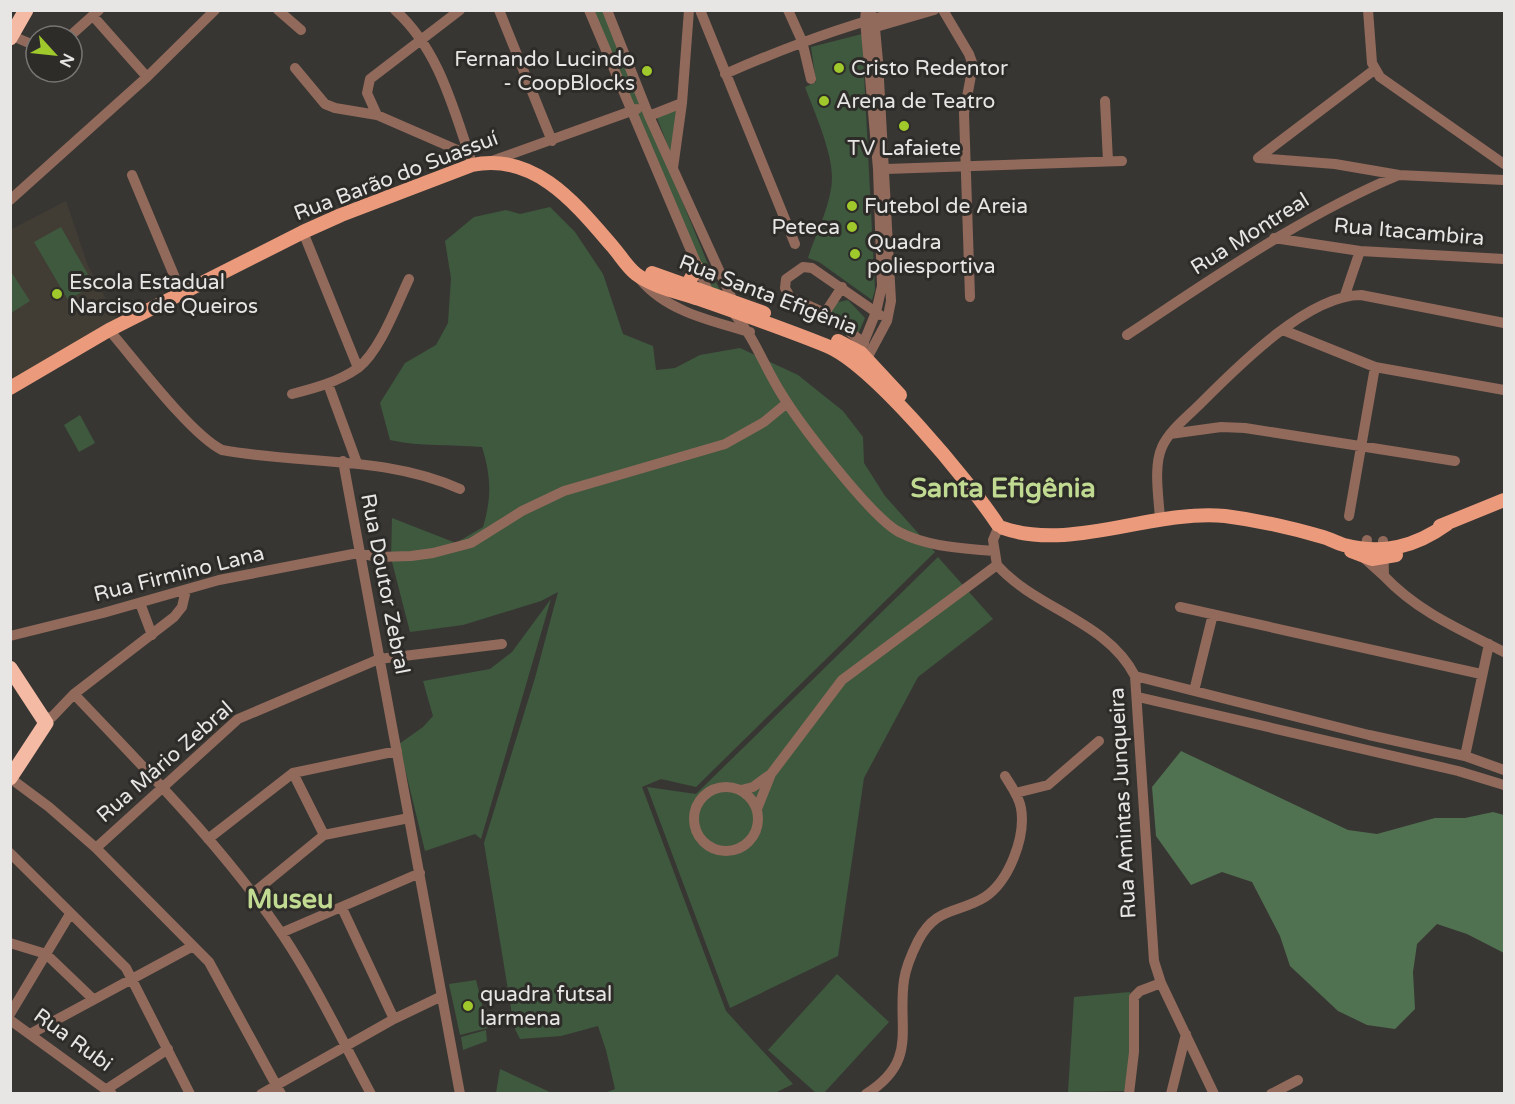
<svg xmlns="http://www.w3.org/2000/svg" width="1515" height="1104" viewBox="0 0 1515 1104" font-family="'Varela Round',sans-serif">
<rect width="100%" height="100%" fill="#383633"/>
<!-- built -->
<path fill="#423d34" d="M 66,201 L 88,266 L 119,323 L 10,382 L 10,230 Z"/>
<!-- green -->
<path fill="#3e593e" d="M 588,11 L 605,11 L 645,104 L 633,108 Z
M 862,34 L 875,290 L 872,300 L 819,262 L 808,258 C 816,233 832,203 832,177 C 832,151 814,111 805,87 L 816,82 L 811,47 Z
M 644,108 L 712,274 L 722,294 L 711,291 L 633,113 Z
M 677,110 L 672,157 L 656,115 Z
M 550,207 L 575,232 L 603,274 L 623,334 L 653,346 L 656,370 L 675,368 L 700,355 L 740,348 L 798,375 L 843,411 L 863,437 L 864,463 L 885,496 L 935,552 L 696,787 L 661,779 L 642,787 L 726,1011 L 793,1084 L 775,1093 L 605,1093 L 615,1089 L 606,1050 L 598,1026 L 561,1036 L 520,1039 L 514,1027 L 484,843 L 535,678 L 558,592 L 541,601 L 463,625 L 410,632 L 391,558 L 392,518 L 456,543 L 483,527 C 492,497 491,476 482,447 C 451,444 421,447 390,440 L 380,403 L 405,363 L 436,345 L 448,323 L 451,278 L 445,241 L 474,217 L 506,210 L 520,214 Z
M 61,227 L 94,285 L 68,300 L 34,242 Z
M 10,270 L 30,301 L 11,313 L 10,313 Z
M 848,300 L 865,318 L 857,336 L 831,313 L 834,303 Z
M 80,415 L 95,443 L 79,452 L 64,425 Z
M 938,557 L 993,619 L 918,677 L 864,778 L 838,956 L 730,1008 L 647,787 L 696,794 Z
M 551,599 L 481,839 L 475,834 L 425,851 L 399,744 L 423,727 L 433,716 L 423,681 L 490,669 L 512,652 Z
M 837,974 L 889,1022 L 824,1093 L 816,1093 L 768,1050 Z
M 476,980 L 488,1028 L 460,1035 L 449,984 Z
M 1130,992 L 1129,1091 L 1068,1092 L 1074,997 Z
M 486,1030 L 487,1041 L 463,1050 L 461,1037 Z
M 500,1069 L 552,1093 L 496,1093 Z"/>
<!-- forest -->
<path fill="#507251" d="M 1181,751 L 1348,830 L 1377,834 L 1435,818 L 1465,818 L 1493,812 L 1504,815 L 1504,953 L 1467,934 L 1437,924 L 1417,944 L 1413,972 L 1415,1009 L 1395,1029 L 1367,1025 L 1338,1011 L 1290,966 L 1280,936 L 1252,882 L 1222,872 L 1191,885 L 1156,836 L 1152,787 Z"/>
<g fill="none" stroke-linecap="round" stroke-linejoin="round">
<!-- minor -->
<path stroke="#916a5b" stroke-width="10" d="M 278,10 L 301,30
M 395,10 C 438,49 452,104 470,157
M 499,10 L 552,141
M 589,10 L 711,298
M 607,10 L 649,116 L 733,301
M 700,10 L 795,244
M 788,10 L 802,41 L 811,79
M 943,10 L 969,54 L 973,65 L 964,113 L 970,297
M 1368,10 L 1372,63 L 1380,77 L 1504,164
M 93,16 L 147,77
M 869,29 L 934,10
M 10,35 L 36,46
M 70,36 L 99,10
M 295,68 L 325,104 L 335,108 L 377,115 L 469,155
M 725,74 C 784,48 843,26 906,10
M 1105,101 L 1108,161
M 377,115 L 367,93 L 370,79 L 460,10
M 649,116 L 682,103
M 1258,158 L 1335,164 L 1399,175 L 1504,180
M 1258,158 L 1374,70
M 492,161 L 637,109
M 673,168 L 682,103 L 689,10
M 886,169 L 1122,161
M 132,175 L 181,292
M 10,200 L 147,77 L 215,10
M 303,232 L 358,368
M 1274,238 L 1360,251 L 1504,259
M 640,279 C 666,311 711,321 750,332
M 1345,295 L 1360,251
M 732,311 C 755,338 763,364 781,393 C 799,423 871,517 899,532 C 928,547 961,548 993,551
M 825,313 L 842,287
M 109,330 C 135,360 190,434 222,450 C 302,465 384,455 460,489
M 1283,330 L 1375,367 L 1504,390
M 1127,335 C 1215,277 1301,216 1399,175
M 864,343 L 825,313 L 790,297 L 785,288 L 786,279 L 803,267 L 812,268 L 880,315
M 857,359 L 876,312 L 882,286 L 878,169 L 865,20 L 866,10
M 864,364 L 887,321 L 891,301 L 878,61 L 874,18 L 868,10
M 328,384 L 357,463
M 292,394 C 315,388 338,382 358,368 C 380,351 397,304 409,279
M 1170,434 L 1221,427 L 1245,428 L 1455,461
M 343,461 L 460,1094
M 1349,516 L 1375,367
M 1160,520 C 1159,498 1153,467 1162,447 C 1169,431 1186,418 1198,406 C 1235,369 1307,295 1361,295 L 1504,323
M 999,526 L 993,540 L 997,565 C 1036,609 1107,621 1135,676 L 1154,961 L 1161,983 L 1214,1094
M 1367,540 L 1363,557 L 1384,576 L 1383,541
M 1384,576 C 1418,612 1461,630 1504,652
M 140,603 L 152,635
M 1180,607 L 1481,674
M 10,636 L 103,613 L 219,580 L 358,553 L 378,557 L 411,556 L 433,553 L 471,543 L 522,511 L 564,491 L 725,444 L 764,422 L 787,403
M 1135,676 L 1369,735 L 1465,756 L 1504,770
M 1194,691 L 1213,614
M 74,694 C 146,770 223,847 282,934 C 316,985 342,1040 371,1094
M 1138,697 L 1458,771 L 1504,785
M 43,718 L 52,717 L 74,694 L 174,617 L 182,607 L 186,590
M 1465,756 L 1489,644
M 293,773 L 324,835
M 10,778 L 49,807 L 96,848 L 209,962 L 281,1094
M694 819a32 32 0 1 1 64 0a32 32 0 1 1-64 0Z
M 741,790 L 753,787 L 768,776
M 1016,793 L 1048,785 L 1099,741
M 757,809 L 771,774 L 842,680 L 997,565
M 208,839 L 293,773 L 397,751
M 96,848 L 238,719 L 379,659 L 502,644
M 10,853 L 126,968 L 190,1094
M 252,894 L 324,835 L 409,818
M 342,908 L 394,1019
M 281,933 L 420,873
M 10,943 L 46,954 L 93,999
M 10,1014 L 70,914
M 10,1020 L 112,1094
M 32,1033 L 193,946
M 107,1089 L 168,1049
M 261,1094 L 394,1019 L 442,996
M 866,1094 C 919,1061 897,1028 904,980 C 906,966 912,953 918,941 C 936,906 958,914 985,897 C 1009,881 1026,837 1021,808 C 1019,796 1011,786 1005,776
M 1129,1094 L 1134,1052 L 1134,997 L 1140,991 L 1161,983
M 1171,1094 L 1186,1034
M 1271,1094 L 1298,1080"/>
<!-- major -->
<path stroke="#eb9b7c" stroke-width="14" d="M 652,273 L 764,313
M 687,285 L 697,268
M 838,341 L 861,353 L 900,395
M 10,388 L 109,330 L 303,232 L 341,215 L 472,165 C 535,152 576,204 613,247 C 620,255 627,267 636,274 C 653,287 679,292 699,299 C 742,314 785,329 827,346 C 873,365 969,481 998,525
M 1440,526 L 1504,500
M 1003,528 C 1070,552 1153,509 1225,516 C 1257,520 1292,528 1323,537 C 1330,539 1337,543 1344,545 C 1383,555 1415,547 1447,524
M 1351,551 L 1372,559 L 1396,555"/>
<!-- highway -->
<path stroke="#f4baa4" stroke-width="15" d="M 10,38 L 26,10
M 10,668 L 46,723 L 10,778"/>
</g>
<!-- markers -->
<g fill="#a0c92c" stroke="#2e2c29" stroke-width="2">
<circle cx="839" cy="68" r="6"/>
<circle cx="647" cy="71" r="6"/>
<circle cx="824" cy="101" r="6"/>
<circle cx="904" cy="126" r="6"/>
<circle cx="852" cy="206" r="6"/>
<circle cx="852" cy="227" r="6"/>
<circle cx="855" cy="254" r="6"/>
<circle cx="57" cy="294" r="6"/>
<circle cx="468" cy="1006" r="6"/>
</g>
<g text-anchor="middle" dominant-baseline="central" stroke-width="6" stroke-linejoin="round" paint-order="stroke">
<!-- poi labels -->
<g font-size="21" fill="#e7e6e4" stroke="#2e2c29" text-anchor="start">
<text x="635" y="59" text-anchor="end">Fernando Lucindo<tspan x="635" dy="24">- CoopBlocks</tspan></text>
<text x="851" y="68">Cristo Redentor</text>
<text x="836" y="101">Arena de Teatro</text>
<text x="904" y="148" text-anchor="middle">TV Lafaiete</text>
<text x="864" y="206">Futebol de Areia</text>
<text x="840" y="227" text-anchor="end">Peteca</text>
<text x="867" y="242">Quadra<tspan x="867" dy="24">poliesportiva</tspan></text>
<text x="69" y="282">Escola Estadual<tspan x="69" dy="24">Narciso de Queiros</tspan></text>
<text x="480" y="994">quadra futsal<tspan x="480" dy="24">larmena</tspan></text>
</g>
<!-- street labels -->
<g font-size="21" fill="#e7e6e4" stroke="#2e2c29">
<text transform="translate(396 176) rotate(-21)">Rua Barão do Suassuí</text>
<text transform="translate(1409 232) rotate(5)">Rua Itacambira</text>
<text transform="translate(1250 234) rotate(-32)">Rua Montreal</text>
<text transform="translate(768 295) rotate(21)">Rua Santa Efigênia</text>
<text transform="translate(179 574) rotate(-14)">Rua Firmino Lana</text>
<text transform="translate(385 584) rotate(79)">Rua Doutor Zebral</text>
<text transform="translate(165 762) rotate(-41)">Rua Mário Zebral</text>
<text transform="translate(1123 803) rotate(-93)">Rua Amintas Junqueira</text>
<text transform="translate(73 1040) rotate(36)">Rua Rubi</text>
</g>
<!-- district labels -->
<g font-size="27" font-weight="bold" fill="#c1da91" stroke="#2e2c29">
<text x="1003" y="488">Santa Efigênia</text>
<text x="290" y="899">Museu</text>
</g>
</g>
<!-- border -->
<rect width="1515" height="1104" fill="none" stroke="#e7e6e4" stroke-width="24"/>
<!-- north arrow -->
<g transform="translate(54 54) rotate(117)"><circle r="28" fill="#2e2c29" stroke="#787674" stroke-width="1.5"/>
<path d="M0-4.5L10 22L0 15L-10 22Z" fill="#a0c92c"/>
<text y="-9" font-size="16" font-weight="bold" text-anchor="middle" fill="#e7e6e4">N</text>
</g>
</svg>
